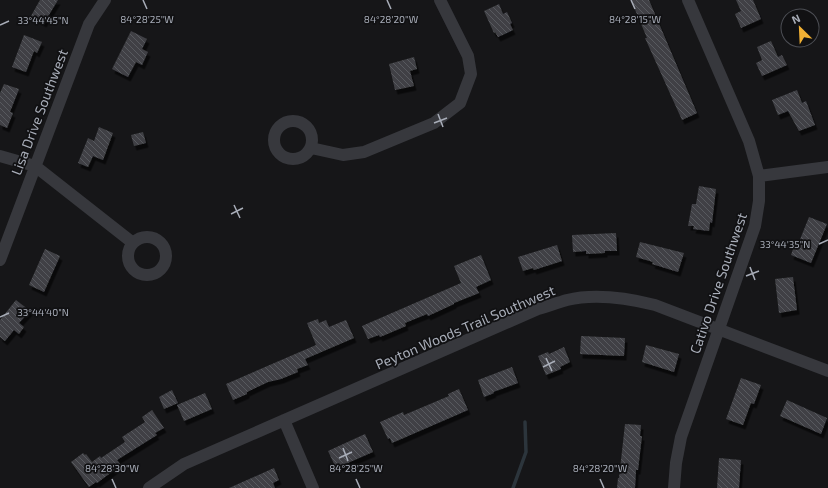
<svg xmlns="http://www.w3.org/2000/svg" width="828" height="488" viewBox="0 0 828 488" font-family="'Exo 2',sans-serif">
<defs>
<pattern id="building-back-hatch" width="6" height="6" patternUnits="userSpaceOnUse"><rect width="6" height="6" fill="#404145"/><path d="M-1 5l2 2M0 0l6 6M5-1l2 2" fill="none" stroke="#595a5e"/></pattern>
<filter id="shadow"><feDropShadow dx="2.5" dy="4.5" stdDeviation="0" flood-color="#0009"/></filter>
</defs>
<rect width="100%" height="100%" fill="#161618"/>
<g fill="none" stroke-linecap="round" stroke-linejoin="round">
<!-- stream -->
<path stroke="#2c353c" stroke-width="3.5" d="M 513,488 L 526,452 L 525,422"/>
</g>
<!-- building -->
<path fill="url(#building-back-hatch)" filter="url(#shadow)" d="M 40,0 L 58,0 L 44,23 L 31,16 Z
M 631,0 L 649,0 L 697,113 L 682,120 L 645,38 L 647,38 Z
M 736,0 L 753,0 L 761,19 L 741,28 L 735,14 L 741,11 Z
M 499,4 L 503,14 L 507,12 L 512,23 L 510,24 L 513,30 L 498,37 L 495,32 L 494,33 L 484,11 Z
M 131,31 L 147,39 L 142,49 L 148,52 L 142,65 L 136,62 L 128,77 L 112,69 Z
M 24,35 L 42,42 L 37,53 L 34,51 L 26,72 L 12,67 Z
M 771,41 L 778,57 L 782,55 L 787,65 L 762,76 L 756,63 L 762,60 L 757,47 Z
M 414,57 L 417,69 L 410,71 L 414,86 L 395,90 L 389,64 Z
M 4,84 L 19,89 L 10,112 L 13,113 L 7,128 L 0,125 L 0,93 Z
M 797,90 L 802,103 L 806,101 L 815,125 L 799,131 L 788,111 L 778,115 L 772,100 Z
M 99,127 L 113,133 L 103,160 L 93,156 L 88,167 L 78,163 L 88,138 L 94,141 Z
M 143,132 L 146,143 L 134,146 L 131,135 Z
M 699,186 L 716,189 L 712,223 L 710,222 L 709,231 L 693,229 L 694,226 L 688,226 L 692,204 L 696,204 Z
M 809,217 L 827,224 L 811,263 L 791,255 L 796,240 L 799,242 Z
M 616,233 L 617,251 L 605,251 L 605,253 L 586,254 L 586,251 L 573,252 L 572,235 Z
M 640,242 L 684,253 L 678,272 L 652,264 L 653,262 L 636,257 Z
M 557,245 L 562,261 L 534,270 L 533,268 L 523,271 L 518,257 Z
M 45,249 L 60,256 L 44,292 L 29,285 Z
M 481,255 L 491,280 L 476,287 L 479,293 L 454,303 L 454,304 L 428,316 L 427,314 L 405,323 L 406,326 L 392,332 L 380,337 L 379,335 L 368,339 L 362,326 L 461,283 L 454,266 Z
M 793,277 L 797,310 L 779,313 L 775,279 Z
M 16,300 L 30,311 L 19,323 L 24,327 L 19,334 L 14,330 L 5,341 L 0,337 L 0,320 Z
M 318,319 L 319,323 L 326,320 L 329,327 L 346,320 L 354,338 L 305,359 L 308,365 L 297,369 L 298,372 L 281,379 L 268,382 L 247,392 L 247,394 L 233,400 L 226,384 L 316,345 L 307,323 Z
M 581,336 L 625,338 L 624,356 L 580,354 Z
M 646,345 L 679,354 L 674,372 L 642,362 Z
M 564,347 L 570,362 L 560,367 L 561,369 L 546,375 L 538,356 L 548,352 L 549,354 Z
M 512,367 L 518,383 L 493,392 L 494,393 L 484,397 L 478,380 Z
M 741,378 L 761,385 L 754,404 L 751,403 L 743,425 L 726,419 Z
M 459,389 L 468,410 L 392,443 L 390,438 L 388,439 L 380,422 L 403,412 L 404,415 L 449,396 L 448,394 Z
M 172,390 L 178,403 L 164,409 L 159,397 Z
M 205,393 L 212,409 L 184,421 L 177,405 Z
M 787,400 L 827,418 L 821,434 L 780,416 Z
M 152,410 L 164,428 L 155,433 L 157,435 L 117,460 L 121,465 L 97,483 L 96,482 L 89,487 L 71,462 L 83,453 L 85,455 L 86,454 L 92,462 L 100,456 L 101,458 L 125,442 L 122,437 L 145,422 L 142,417 Z
M 625,424 L 641,425 L 640,436 L 642,436 L 638,470 L 636,470 L 635,488 L 617,488 L 618,478 L 619,478 Z
M 365,434 L 373,452 L 336,468 L 328,451 Z
M 719,458 L 741,460 L 739,488 L 717,488 Z
M 274,468 L 279,480 L 273,483 L 275,488 L 229,488 Z"/>
<g fill="none" stroke-linecap="round" stroke-linejoin="round">
<!-- minor -->
<path stroke="#37383d" stroke-width="12" d="M274 140a19 19 0 1 1 38 0a19 19 0 1 1-38 0Z
M 311,148 L 343,155 L 364,152 L 434,123 L 460,103 L 471,74 L 468,56 L 440,0
M 0,156 L 35,166 L 133,243
M 759,176 L 828,167
M128 256a19 19 0 1 1 38 0a19 19 0 1 1-38 0Z
M 0,260 L 89,24 L 105,0
M 284,420 L 313,488
M 149,488 L 184,464 L 538,309 C 548,306 557,303 567,300 C 596,293 627,298 655,305 L 828,371
M 674,488 L 676,463 L 681,437 L 755,226 L 759,201 L 759,176 L 749,141 L 688,0"/>
</g>
<!-- ticks -->
<path fill="none" stroke="#a8adb8" stroke-width="1.5" d="M 143,0 L 147,9M 387,0 L 391,9M 631,0 L 635,9M 0,25 L 9,21M 438,114 L 443,127M 434,123 L 447,118M 234,205 L 240,218M 231,214 L 243,208M 819,244 L 828,240M 750,267 L 755,280M 746,276 L 759,271M 0,317 L 9,313M 546,358 L 552,371M 543,367 L 555,361M 343,448 L 348,461M 339,458 L 352,452M 112,479 L 116,488M 356,479 L 360,488M 600,479 L 604,488"/>
<g text-anchor="middle" dominant-baseline="central" stroke-width="3.5" stroke-linejoin="round" paint-order="stroke">
<!-- street labels -->
<g font-size="14" fill="#a8adb8" stroke="#111113">
<text transform="translate(39 112) rotate(-69)">Lisa Drive Southwest</text>
<text transform="translate(718 283) rotate(-71)">Cativo Drive Southwest</text>
<text transform="translate(465 327) rotate(-23)">Peyton Woods Trail Southwest</text>
</g>
</g>
<g font-size="10" text-anchor="middle" fill="#a8adb8" stroke="#111113" stroke-width="3.5" stroke-linejoin="round" paint-order="stroke">
<text x="147" y="23">84°28'25"W</text>
<text x="391" y="23">84°28'20"W</text>
<text x="635" y="23">84°28'15"W</text>
<text x="43" y="24">33°44'45"N</text>
<text x="785" y="248">33°44'35"N</text>
<text x="43" y="316">33°44'40"N</text>
<text x="112" y="472">84°28'30"W</text>
<text x="356" y="472">84°28'25"W</text>
<text x="600" y="472">84°28'20"W</text>
</g>
<!-- north arrow -->
<g transform="translate(800 28) rotate(336)"><circle r="19" fill="#111113" stroke="#4d4f55"/>
<path d="M0-3L7 15L0 10L-7 15Z" fill="#f2b134"/>
<text y="-6" font-size="11" font-weight="bold" text-anchor="middle" fill="#a8adb8">N</text>
</g>
</svg>
